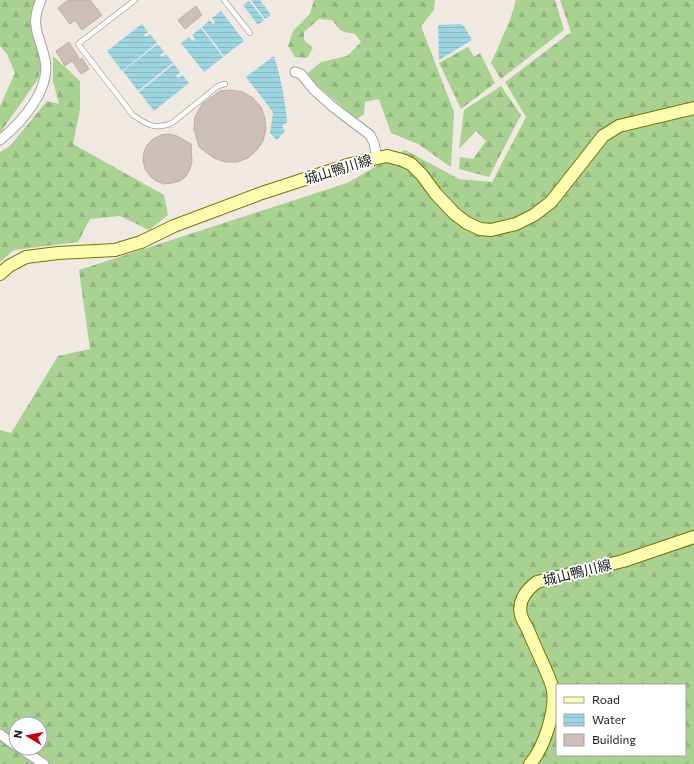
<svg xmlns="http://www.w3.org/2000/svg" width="694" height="764" viewBox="0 0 694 764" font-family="Commissioner,'Noto Sans JP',sans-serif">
<defs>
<pattern id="forest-firs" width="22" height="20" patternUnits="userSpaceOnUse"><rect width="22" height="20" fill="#a9d192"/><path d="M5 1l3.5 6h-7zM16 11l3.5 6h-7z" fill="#91b37d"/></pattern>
<pattern id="water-rules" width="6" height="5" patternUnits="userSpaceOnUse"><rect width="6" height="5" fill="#9dd5e0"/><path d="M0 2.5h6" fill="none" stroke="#87b6c0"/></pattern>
</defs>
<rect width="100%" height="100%" fill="#efe9e1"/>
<!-- forest -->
<path fill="url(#forest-firs)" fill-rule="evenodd" d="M 0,0 L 36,0 L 30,17 L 42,63 L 38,79 L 0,133 L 0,106 L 15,73 L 7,54 L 0,46 Z
M 314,0 L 435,0 L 434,10 L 421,26 L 454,112 L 451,167 L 418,144 L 391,133 L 379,99 L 365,102 L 364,114 L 357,119 L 313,82 L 308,73 L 321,62 L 347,56 L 361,42 L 355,34 L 341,31 L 332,20 L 319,19 L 304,32 L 304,40 L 313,48 L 307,58 L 295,57 L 288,46 L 293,31 L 310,14 Z
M 516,0 L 555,0 L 564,30 L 501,79 L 491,63 L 510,20 Z
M 560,0 L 694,0 L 694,764 L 0,764 L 0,430 L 11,433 L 58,356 L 90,349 L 79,270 L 347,183 L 405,150 L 459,179 L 492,182 L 526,117 L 505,82 L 571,32 ZM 557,685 L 685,685 L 685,755 L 557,755 ZM 16,724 L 40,724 L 40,748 L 16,748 Z
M 468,47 L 474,57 L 480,53 L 495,83 L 461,109 L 439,63 Z
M 53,56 L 80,81 L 80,109 L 73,144 L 164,195 L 168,215 L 149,230 L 120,216 L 90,219 L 78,242 L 14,250 L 0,262 L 0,152 L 10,146 L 47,101 L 59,104 L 53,81 Z
M 501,86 L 521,115 L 489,177 L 459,169 L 460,157 L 473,159 L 486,141 L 476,131 L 459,149 L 464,110 Z"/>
<!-- water -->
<path fill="url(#water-rules)" d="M 251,0 L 260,0 L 271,15 L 265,19 Z
M 249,1 L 264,20 L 258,25 L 243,5 Z
M 221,11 L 244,41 L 224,56 L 202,27 L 210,20 L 213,24 L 215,23 L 212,18 Z
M 142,24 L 148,32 L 144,35 L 146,37 L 150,34 L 157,43 L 122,71 L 107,51 Z
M 460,24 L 464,26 L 472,40 L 439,60 L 438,25 Z
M 201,28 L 223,57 L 204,72 L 181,43 L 189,37 L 193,41 L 195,39 L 192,35 Z
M 158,44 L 164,52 L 160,55 L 162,57 L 166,54 L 173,63 L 138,91 L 123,71 Z
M 274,56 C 281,78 285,99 287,122 L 282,126 L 285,131 L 277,140 L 270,133 L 273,112 L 246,77 Z
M 174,64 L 180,72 L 176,76 L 178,78 L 182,75 L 189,83 L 154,111 L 139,92 Z"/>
<!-- building -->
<path fill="#cbbfb7" stroke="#c1aea2" d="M 68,0 L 90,0 L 102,15 L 82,30 L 75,20 L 70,24 L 58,8 Z
M 196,6 L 202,15 L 185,29 L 178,20 Z
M 69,42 L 80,60 L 82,58 L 89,69 L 81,74 L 72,61 L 65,66 L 56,51 Z
M 232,90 L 243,92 L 253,98 L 261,107 L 265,118 L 266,129 L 263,141 L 257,150 L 248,158 L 237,162 L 225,162 L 214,158 L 199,147 L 194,129 L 195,117 L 202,104 L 220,91 Z
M 169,134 L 177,136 L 191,144 L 192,161 L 190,169 L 186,176 L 180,181 L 172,183 L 164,184 L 156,181 L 150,176 L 145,169 L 143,161 L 144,152 L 147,145 L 153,139 L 161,135 Z"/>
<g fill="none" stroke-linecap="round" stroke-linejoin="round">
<!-- service casing -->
<g stroke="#a3a3a3" stroke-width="6">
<path id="service" d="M 135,0 L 78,44 L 133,115 C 147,125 156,130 172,123 L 218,86 L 225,84
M 224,0 L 250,33"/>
</g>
<!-- minor casing -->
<g stroke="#a3a3a3" stroke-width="11">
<path id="minor" d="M 295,72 L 301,74 L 314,90 L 333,107 L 370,135 L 374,143 L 377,157
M 0,140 C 22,122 51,90 45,60 C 40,35 29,26 41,0
M 0,734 L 16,746
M 20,748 L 44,764"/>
</g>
<!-- secondary casing -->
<g stroke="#727700" stroke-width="14">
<path id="secondary" d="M 0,274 L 9,266 L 26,257 L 58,253 L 115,250 L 141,242 L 174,226 L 262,193 L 351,164 L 387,156 L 402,160 L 411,164 L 422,175 L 436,194 L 455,214 L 467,223 L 480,229 L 491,230 L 516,224 L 534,215 L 551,202 L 603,136 L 619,126 L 694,108
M 530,764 C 544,748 558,707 552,686 C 546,668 536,650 529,632 C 527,627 524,623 522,618 C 516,603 526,590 537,582 L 623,561 L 694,537"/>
</g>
<!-- service -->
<use href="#service" stroke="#fff" stroke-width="4.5"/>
<!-- minor -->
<use href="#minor" stroke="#fff" stroke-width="9"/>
<!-- secondary -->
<use href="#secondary" stroke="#fefdaf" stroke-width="12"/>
</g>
<g text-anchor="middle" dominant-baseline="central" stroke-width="3.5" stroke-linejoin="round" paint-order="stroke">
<!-- street labels -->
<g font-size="14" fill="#1c1c1c" stroke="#fff">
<text transform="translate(338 169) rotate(-17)">城山鴨川線</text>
<text transform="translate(577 572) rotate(-14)">城山鴨川線</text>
</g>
</g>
<!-- legend -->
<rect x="556" y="684" width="130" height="72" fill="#ffffff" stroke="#a4a4a4"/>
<rect x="564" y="697" width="20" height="6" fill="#fefdaf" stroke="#a4a4a4"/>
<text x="592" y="704" font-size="12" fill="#1c1c1c">Road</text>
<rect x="564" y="714" width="20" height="12" fill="url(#water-rules)" stroke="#a4a4a4"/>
<text x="592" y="724" font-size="12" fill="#1c1c1c">Water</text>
<rect x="564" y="734" width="20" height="12" fill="#cbbfb7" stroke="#a4a4a4"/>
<text x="592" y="744" font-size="12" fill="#1c1c1c">Building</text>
<!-- north arrow -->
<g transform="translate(28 736) rotate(280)"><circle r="19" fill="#ffffff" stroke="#a4a4a4"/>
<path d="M0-3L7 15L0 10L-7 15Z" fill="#c9000d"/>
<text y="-6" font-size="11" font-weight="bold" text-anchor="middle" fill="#1c1c1c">N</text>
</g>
</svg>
